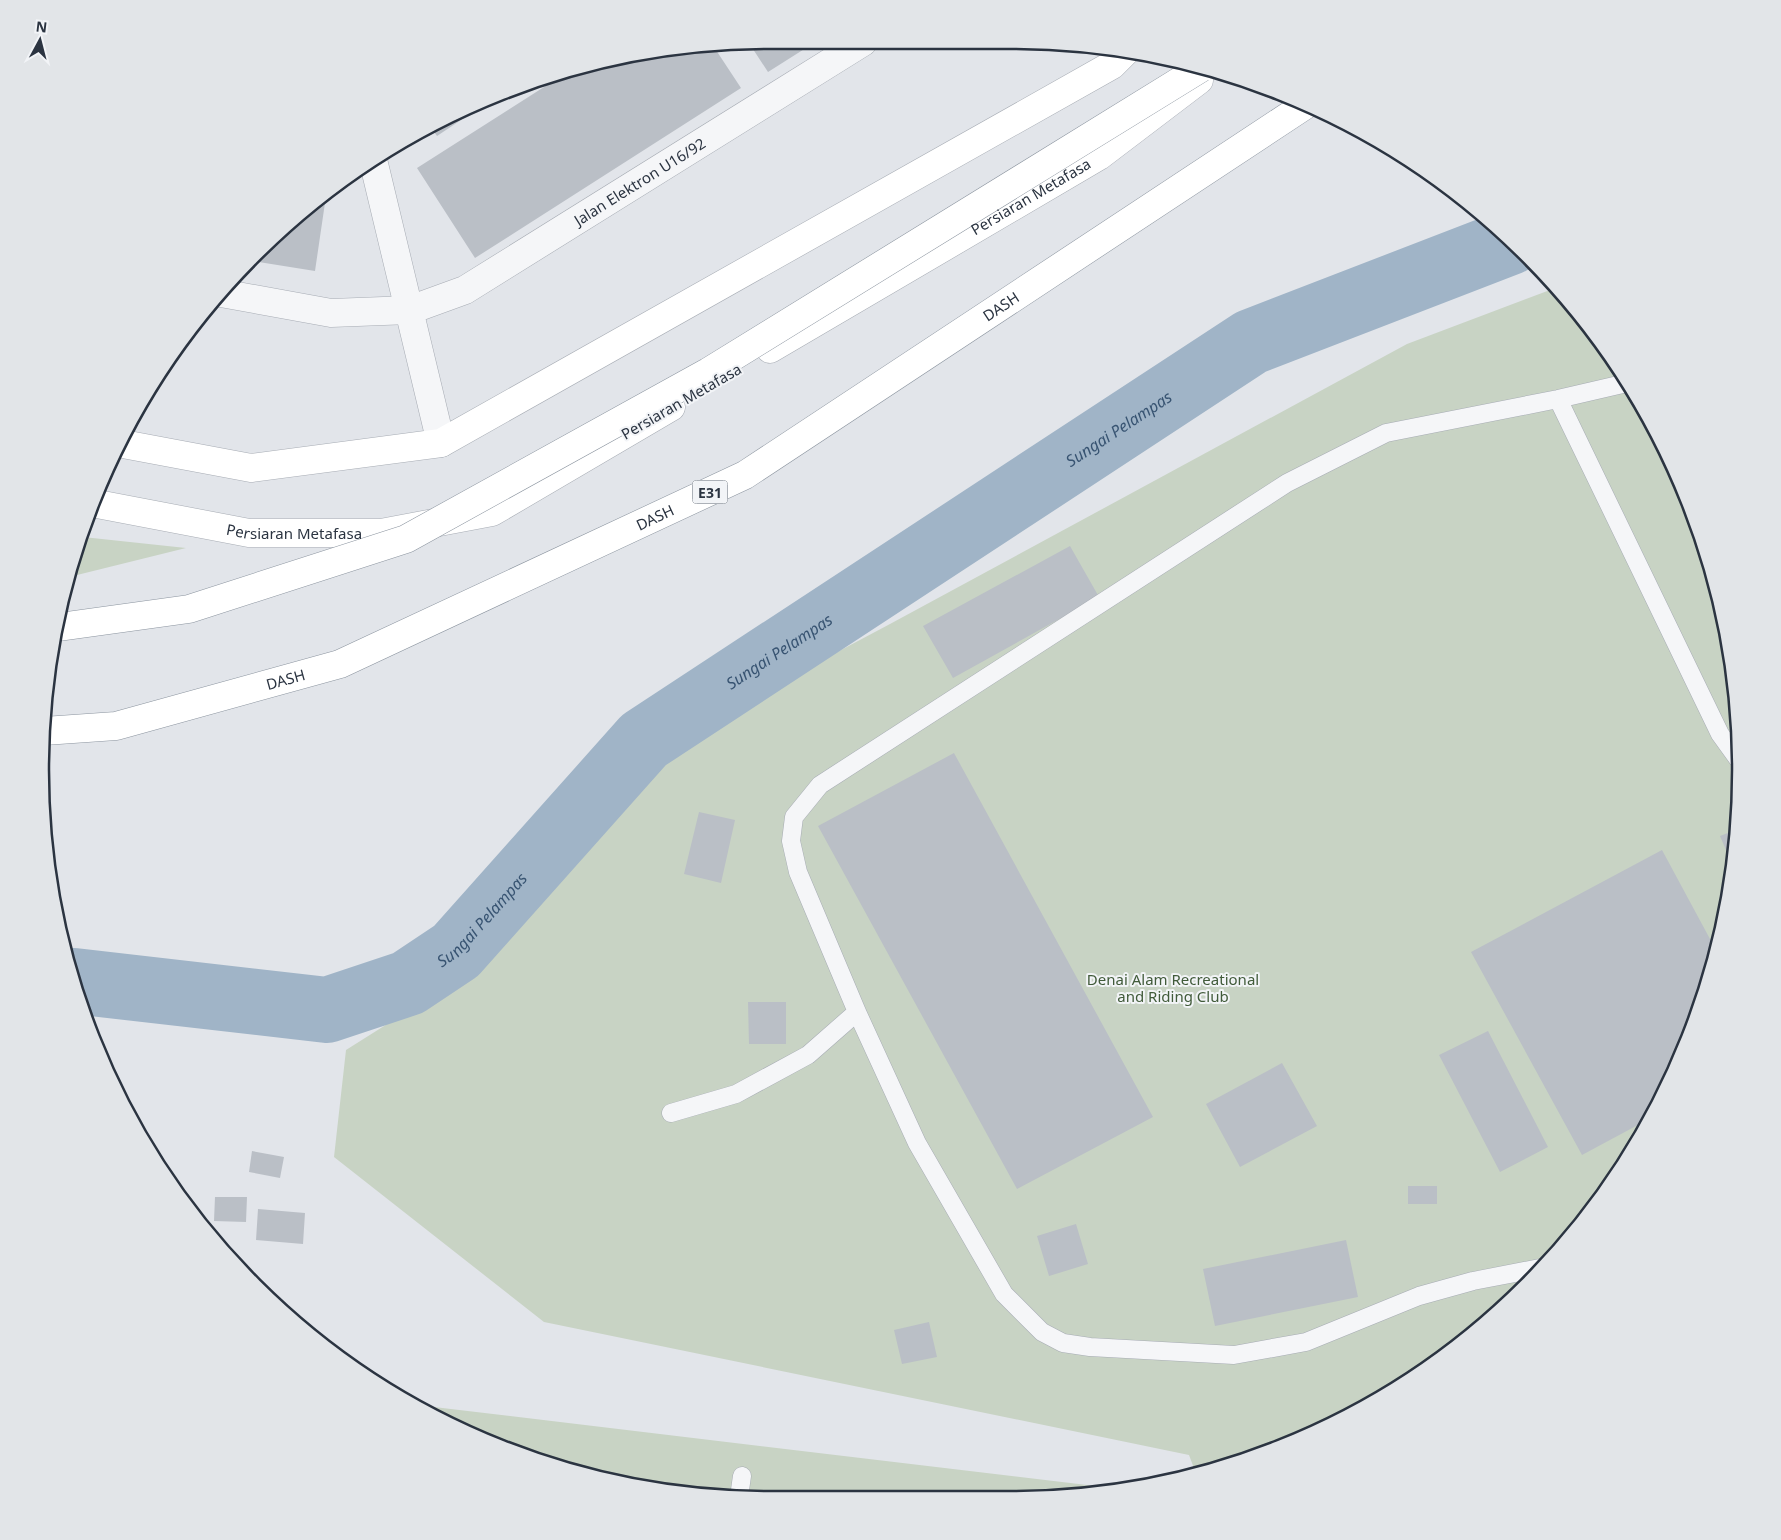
<svg xmlns="http://www.w3.org/2000/svg" width="1781" height="1540" viewBox="0 0 1781 1540" font-family="'Noto Sans',sans-serif">
<rect width="100%" height="100%" fill="#e2e5ea"/>
<!-- green -->
<path fill="#c8d3c4" d="M 1558,287 L 1643,405 L 1702,536 L 1735,675 L 1739,818 L 1716,959 L 1666,1093 L 1590,1215 L 1492,1319 L 1376,1402 L 1245,1461 L 1195,1471 L 1189,1455 L 544,1322 L 334,1157 L 346,1050 L 484,963 L 660,746 L 890,624 L 1407,344 Z
M 83,537 L 186,548 L 73,576 Z
M 417,1405 L 1112,1488 L 1059,1498 L 770,1500 L 628,1486 L 491,1445 Z"/>
<g fill="none" stroke-linecap="round" stroke-linejoin="round">
<!-- river -->
<path stroke="#a0b4c7" stroke-width="66" id="s1" d="M 74,981 L 327,1010 L 408,983 L 456,951 L 644,740 L 1251,342 L 1510,242"/>
</g>
<!-- building -->
<path fill="#babfc6" d="M 770,40 L 817,41 L 768,72 L 749,43 Z
M 714,47 L 741,88 L 475,258 L 417,168 L 577,66 Z
M 497,96 L 437,136 L 430,126 L 447,115 Z
M 326,196 L 315,271 L 252,261 L 289,221 Z
M 1070,546 L 1099,597 L 953,678 L 923,626 Z
M 954,753 L 1153,1117 L 1017,1189 L 818,826 Z
M 699,812 L 735,820 L 721,883 L 684,874 Z
M 1738,829 L 1735,843 L 1732,864 L 1720,836 Z
M 1662,850 L 1717,952 L 1716,959 L 1666,1093 L 1649,1119 L 1582,1155 L 1471,952 Z
M 748,1002 L 786,1002 L 786,1044 L 749,1044 Z
M 1488,1031 L 1548,1147 L 1500,1172 L 1439,1055 Z
M 1282,1063 L 1317,1126 L 1240,1167 L 1206,1104 Z
M 252,1151 L 284,1157 L 280,1178 L 249,1172 Z
M 1408,1186 L 1437,1186 L 1437,1204 L 1408,1204 Z
M 215,1197 L 247,1197 L 246,1222 L 214,1221 Z
M 258,1209 L 305,1213 L 303,1244 L 256,1240 Z
M 1076,1224 L 1088,1264 L 1049,1276 L 1037,1236 Z
M 1346,1240 L 1358,1297 L 1215,1326 L 1203,1269 Z
M 929,1322 L 937,1357 L 902,1364 L 894,1330 Z"/>
<g fill="none" stroke-linecap="round" stroke-linejoin="round">
<!-- lane casing -->
<g stroke="#a7acb4" stroke-width="19">
<path id="lane" d="M 1558,399 L 1720,734 L 1738,759
M 671,1113 L 736,1094 L 808,1055 L 857,1012
M 1540,1268 L 1473,1281 L 1419,1296 L 1306,1342 L 1234,1355 L 1090,1347 L 1063,1343 L 1042,1332 L 1004,1294 L 917,1143 L 857,1012 L 798,872 L 791,841 L 794,817 L 820,785 L 1287,483 L 1386,433 L 1558,399 L 1627,383
M 739,1497 L 742,1476"/>
</g>
<!-- street casing -->
<g stroke="#a7acb4" stroke-width="29">
<g id="street">
<path d="M 374,164 L 441,443"/>
<path id="s2" d="M 221,293 L 331,313 L 410,310 L 465,290 L 863,42"/>
</g>
</g>
<!-- secondary casing -->
<g stroke="#a7acb4" stroke-width="29">
<g id="secondary">
<path id="s3" d="M 770,349 L 1099,156 L 1199,80"/>
<path d="M 123,444 L 251,468 L 441,443 L 1112,65 L 1126,51"/>
<path id="s4" d="M 92,503 L 249,533 L 381,533 L 492,512 L 671,407"/>
</g>
</g>
<!-- highway casing -->
<g stroke="#8b949f" stroke-width="29">
<g id="highway">
<path id="s5" d="M 44,731 L 116,726 L 340,664 L 745,475 L 1307,104"/>
</g>
</g>
<!-- lane -->
<use href="#lane" stroke="#f5f6f8" stroke-width="18"/>
<!-- street -->
<use href="#street" stroke="#f5f6f8" stroke-width="28"/>
<!-- secondary -->
<use href="#secondary" stroke="#fff" stroke-width="28"/>
<!-- highway -->
<use href="#highway" stroke="#fff" stroke-width="28"/>
<!-- highway-bridge casing -->
<g stroke="#8b949f" stroke-width="29" stroke-linecap="butt">
<path id="highway-bridge" d="M 59,627 L 189,609 L 406,539 L 708,372 L 1201,68"/>
</g>
<!-- highway-bridge -->
<use href="#highway-bridge" stroke="#fff" stroke-width="28"/>
</g>
<g text-anchor="middle" dominant-baseline="central" stroke-width="4" stroke-linejoin="round" paint-order="stroke">
<!-- shield labels -->
<rect fill="#f2f4f7" stroke="#676e78" stroke-width="1" x="692.5" y="480.5" width="35" height="23" rx="4"/>
<g font-size="14" font-weight="bold" fill="#2b3441">
<text x="710" y="492">E31</text>
</g>
<!-- street labels -->
<g font-size="15" fill="#2b3441" stroke="#f2f4f7">
<text stroke="none"><textPath href="#s2" startOffset="455">Jalan Elektron U16/92</textPath></text>
<text stroke="none"><textPath href="#s3" startOffset="302">Persiaran Metafasa</textPath></text>
<text stroke="none"><textPath href="#s5" startOffset="1058">DASH</textPath></text>
<text transform="translate(681 401) rotate(-30)">Persiaran Metafasa</text>
<text stroke="none"><textPath href="#s5" startOffset="652">DASH</textPath></text>
<text stroke="none"><textPath href="#s4" startOffset="205">Persiaran Metafasa</textPath></text>
<text stroke="none"><textPath href="#s5" startOffset="248">DASH</textPath></text>
</g>
<!-- park labels -->
<g font-size="15" fill="#415b3a" stroke="#f2f4f7">
<text x="1173" y="979">Denai Alam Recreational<tspan x="1173" dy="17">and Riding Club</tspan></text>
</g>
<!-- water labels -->
<g font-size="16" font-style="italic" fill="#385472" stroke="#f2f4f7">
<text stroke="none"><textPath href="#s1" startOffset="1248">Sungai Pelampas</textPath></text>
<text stroke="none"><textPath href="#s1" startOffset="842">Sungai Pelampas</textPath></text>
<text stroke="none"><textPath href="#s1" startOffset="438">Sungai Pelampas</textPath></text>
</g>
</g>
<!-- crop -->
<path d="M0 0H1781V1540H0ZM770 49H1011A721 721 0 0 1 1732 770V770A721 721 0 0 1 1011 1491H770A721 721 0 0 1 49 770V770A721 721 0 0 1 770 49Z" fill="#e2e5e8" fill-rule="evenodd"/>
<path fill="none" stroke="#2b3441" stroke-width="2.5" d="M770 49H1011A721 721 0 0 1 1732 770V770A721 721 0 0 1 1011 1491H770A721 721 0 0 1 49 770V770A721 721 0 0 1 770 49Z"/>
<!-- north arrow -->
<g transform="translate(40 40) rotate(7)" stroke="#f2f4f7" stroke-width="4" paint-order="stroke">
<path d="M0-4L9 19L0 12L-9 19Z" fill="#2b3441"/>
<text y="-8" font-size="14" font-weight="bold" text-anchor="middle" fill="#2b3441">N</text>
</g>
</svg>
